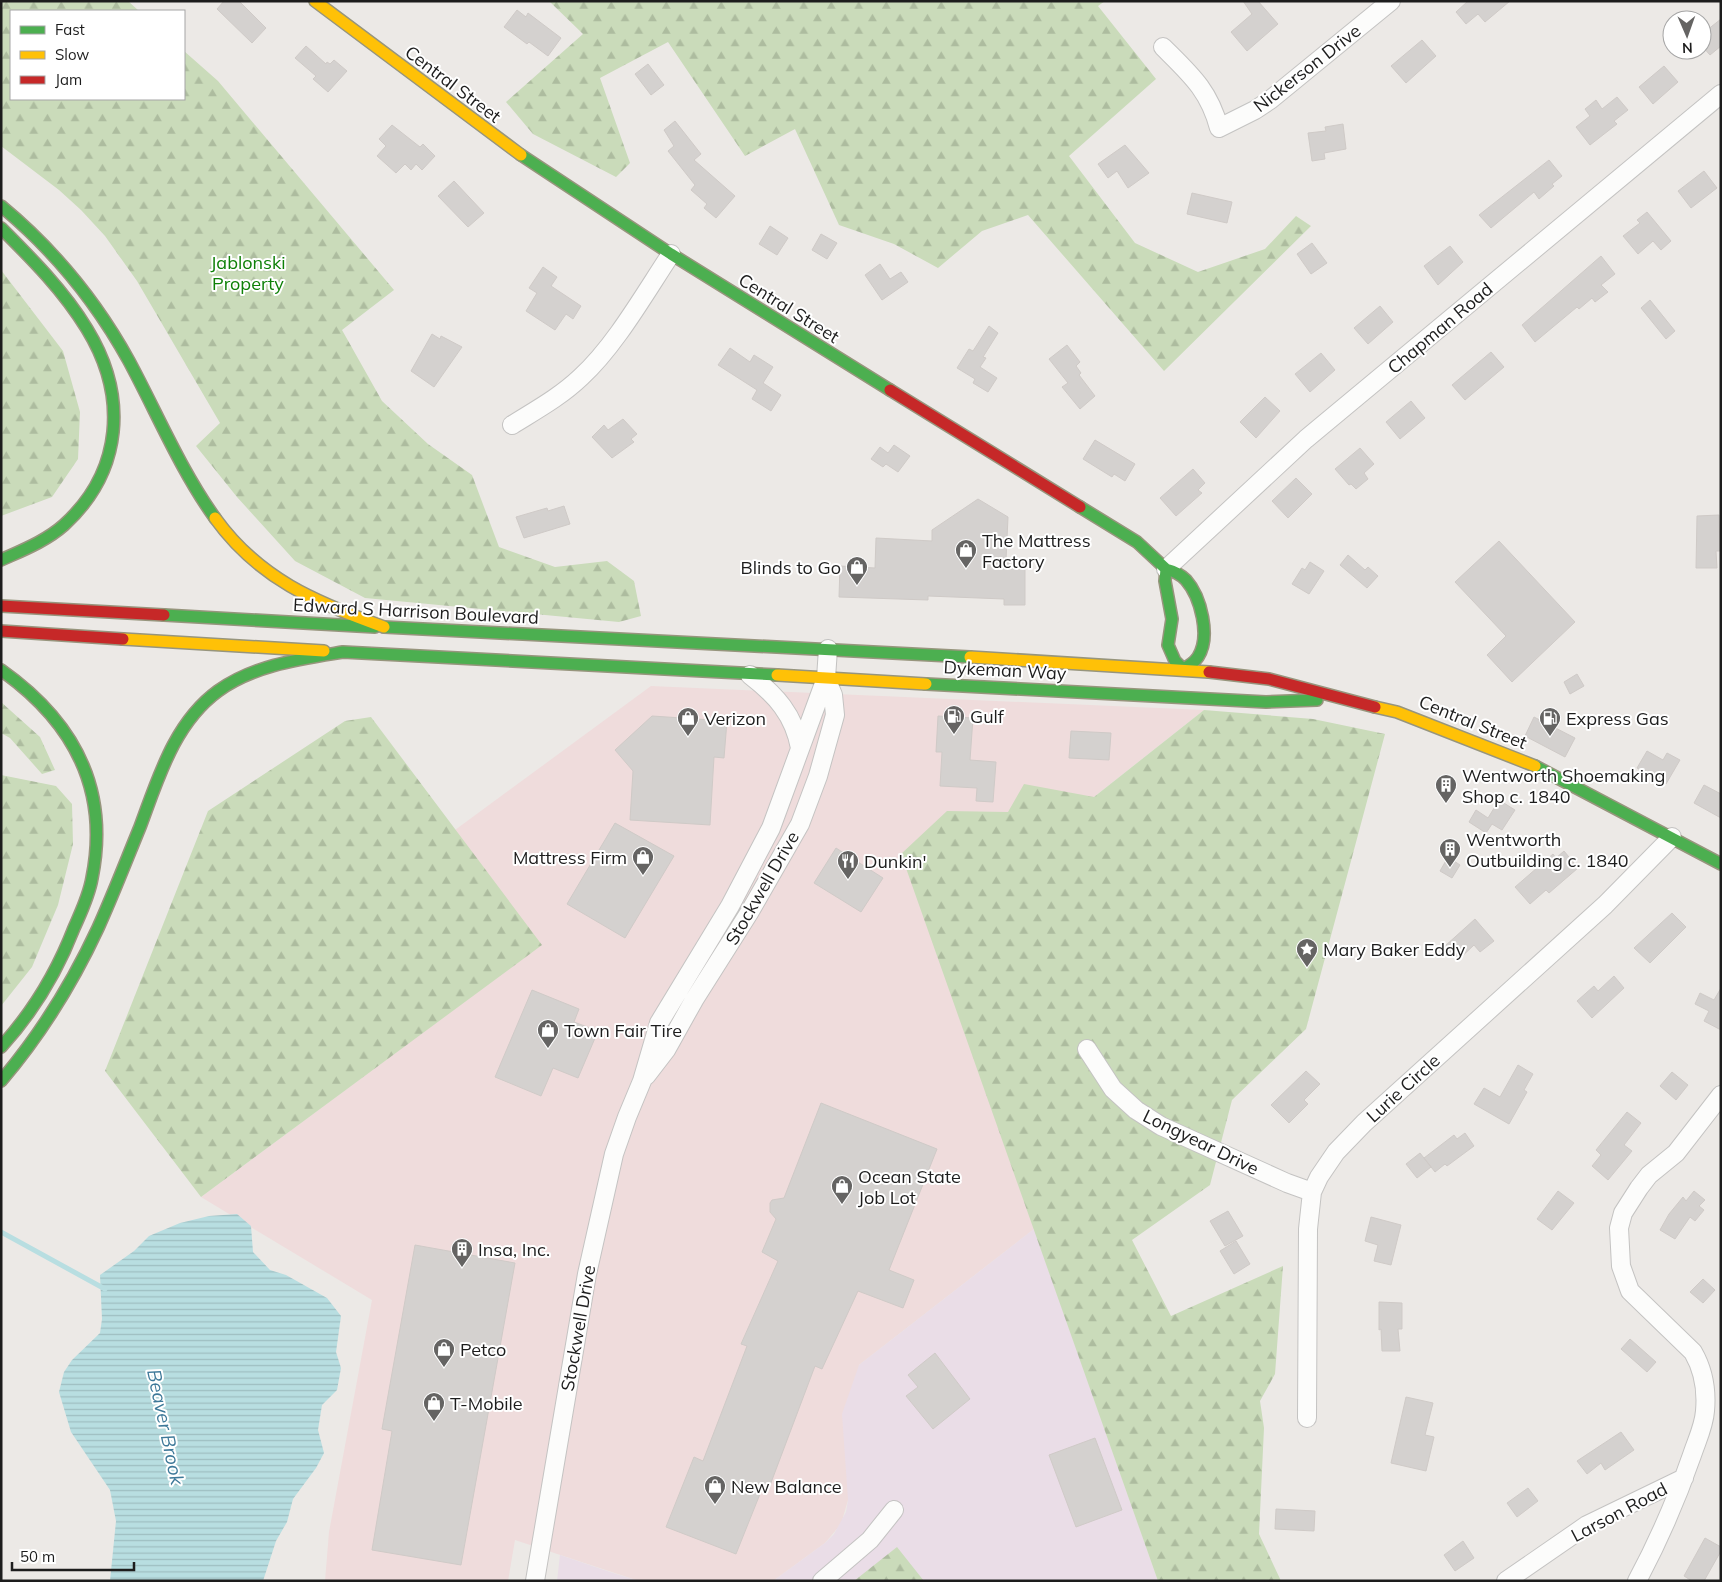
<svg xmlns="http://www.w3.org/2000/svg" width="1722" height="1582" viewBox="0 0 1722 1582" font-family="Mulish,sans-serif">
<defs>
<pattern id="forest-firs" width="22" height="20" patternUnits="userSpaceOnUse" patternTransform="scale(1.25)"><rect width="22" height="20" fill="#cadbba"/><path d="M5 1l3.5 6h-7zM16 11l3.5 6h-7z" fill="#adbc9f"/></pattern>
<pattern id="water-rules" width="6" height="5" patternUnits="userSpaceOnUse" patternTransform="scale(1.25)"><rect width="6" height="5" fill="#b8dee1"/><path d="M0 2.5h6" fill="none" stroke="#9ebec1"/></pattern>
</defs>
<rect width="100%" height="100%" fill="#ece9e6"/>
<!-- commercial -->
<path fill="#efdcdc" d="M 651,686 L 1204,710 L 928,928 L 1034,1229 L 859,1365 L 848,1500 L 841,1524 L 825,1543 L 773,1581 L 639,1581 L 515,1540 L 508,1581 L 325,1581 L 329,1532 L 372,1300 L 201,1197 L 541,945 L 455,830 Z"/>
<!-- industrial -->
<path fill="#eadde7" d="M 1034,1229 L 1158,1581 L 773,1581 L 825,1543 L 834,1534 L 846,1512 L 848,1500 L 842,1414 L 859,1365 Z
M 560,1555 L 613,1573 L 639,1581 L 557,1581 Z"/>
<!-- forest -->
<path fill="url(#forest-firs)" d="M 1,1 L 128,1 L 139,11 L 11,11 L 11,99 L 184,99 L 184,51 L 218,81 L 394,290 L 342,330 L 382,401 L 428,444 L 472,475 L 499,547 L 555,567 L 607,561 L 634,581 L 641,616 L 619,622 L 365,598 L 295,561 L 237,497 L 196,446 L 220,423 L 137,281 L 105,236 L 81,210 L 59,190 L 1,146 Z
M 549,1 L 1105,1 L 1098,6 L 1156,79 L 1069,156 L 1135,243 L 1198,272 L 1265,249 L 1296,216 L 1311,226 L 1164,371 L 1028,215 L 982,231 L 938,268 L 894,244 L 839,225 L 795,129 L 745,156 L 668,42 L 600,78 L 630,163 L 616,177 L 533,134 L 506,102 L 583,34 Z
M 1,270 L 63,351 L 80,412 L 78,459 L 52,497 L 1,516 Z
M 1,702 L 40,737 L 55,770 L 42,774 L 10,738 L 1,733 Z
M 1204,710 L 1313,719 L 1385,734 L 1306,1029 L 1232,1100 L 1210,1185 L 1132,1240 L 1171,1316 L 1283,1266 L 1275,1374 L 1260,1401 L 1264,1428 L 1259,1534 L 1281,1581 L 1158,1581 L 901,854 L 947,811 L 1008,812 L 1024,784 L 1094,797 Z
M 371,717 L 542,945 L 201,1197 L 105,1071 L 208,811 L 345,721 Z
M 1,775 L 56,786 L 72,804 L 73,844 L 58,905 L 32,967 L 1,1006 Z
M 897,1547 L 924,1581 L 854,1581 Z"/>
<!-- water -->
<path fill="url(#water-rules)" d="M 237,1214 L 251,1226 L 253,1252 L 270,1270 L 286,1275 L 327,1298 L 341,1316 L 336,1352 L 341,1368 L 337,1390 L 322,1405 L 318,1430 L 324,1453 L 316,1468 L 293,1499 L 287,1522 L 276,1541 L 263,1581 L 110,1581 L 116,1521 L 110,1490 L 71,1432 L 59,1392 L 64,1372 L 72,1360 L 100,1333 L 102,1319 L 100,1275 L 134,1251 L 149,1236 L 180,1223 L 209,1216 Z"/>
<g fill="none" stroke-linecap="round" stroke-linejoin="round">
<!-- stream -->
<path stroke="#b8dee1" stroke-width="5" d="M 1,1232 L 105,1289"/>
</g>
<!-- building -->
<path fill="#d4d1cf" stroke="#cfcac7" d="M 224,1 L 239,1 L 266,28 L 252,43 L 217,9 Z
M 1243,1 L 1258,1 L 1278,24 L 1247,51 L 1231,32 L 1252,14 Z
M 1510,1 L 1485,22 L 1478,14 L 1466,24 L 1456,12 L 1468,1 Z
M 517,10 L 526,17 L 528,13 L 561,38 L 548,56 L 529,42 L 527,44 L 504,27 Z
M 1721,19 L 1721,46 L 1710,55 L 1702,46 L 1702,34 Z
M 1422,40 L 1436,56 L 1406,83 L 1391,66 Z
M 306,46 L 326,64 L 327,62 L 330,64 L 334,60 L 347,71 L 328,92 L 313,79 L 316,76 L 295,58 Z
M 648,64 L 664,85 L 651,95 L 635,74 Z
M 1664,66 L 1678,82 L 1653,104 L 1639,87 Z
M 1617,97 L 1628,110 L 1614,121 L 1617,124 L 1590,145 L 1576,127 L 1590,116 L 1585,109 L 1596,100 L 1602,109 Z
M 675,121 L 701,154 L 694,160 L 735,196 L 716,218 L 704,208 L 707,204 L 691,190 L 695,185 L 668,151 L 674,146 L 664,130 Z
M 1343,124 L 1346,149 L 1324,153 L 1325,159 L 1312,161 L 1308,133 L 1326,131 L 1325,127 Z
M 392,125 L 420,147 L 423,144 L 435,156 L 422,170 L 416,164 L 411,170 L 405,164 L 396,173 L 377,156 L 386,146 L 379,139 Z
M 1125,145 L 1149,173 L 1128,188 L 1117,171 L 1108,178 L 1098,164 Z
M 1549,160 L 1562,176 L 1552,184 L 1554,186 L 1539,199 L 1534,192 L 1491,228 L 1479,215 Z
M 1704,171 L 1717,188 L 1691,208 L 1678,191 Z
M 454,181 L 484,213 L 468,227 L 438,196 Z
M 1192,193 L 1232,202 L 1227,223 L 1187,214 Z
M 1647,212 L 1671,241 L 1661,250 L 1653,241 L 1638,254 L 1623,236 L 1640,223 L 1637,220 Z
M 770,226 L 788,238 L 777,255 L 759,244 Z
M 821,234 L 837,243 L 827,259 L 812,250 Z
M 1312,243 L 1327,263 L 1311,274 L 1297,254 Z
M 1450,246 L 1463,262 L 1438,285 L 1424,266 Z
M 1601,256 L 1615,274 L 1601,285 L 1608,292 L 1595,302 L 1592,298 L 1579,309 L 1577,307 L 1535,342 L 1522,325 Z
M 880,264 L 890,279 L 901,272 L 908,282 L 882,300 L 865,275 Z
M 543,267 L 557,277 L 551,286 L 581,306 L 573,319 L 566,314 L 555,330 L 526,311 L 537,293 L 529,288 Z
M 1650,300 L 1675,331 L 1666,339 L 1641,308 Z
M 1380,306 L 1393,322 L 1368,344 L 1354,328 Z
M 989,326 L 998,333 L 983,357 L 986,358 L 980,367 L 997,378 L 988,392 L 973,383 L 975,379 L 957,368 L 969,349 L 973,351 Z
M 432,334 L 440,339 L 441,336 L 462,347 L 434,387 L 411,371 Z
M 1067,345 L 1080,362 L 1076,366 L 1081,373 L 1079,375 L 1095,396 L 1080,409 L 1062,387 L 1068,383 L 1049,359 Z
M 730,348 L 750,362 L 754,355 L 773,367 L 763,383 L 781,395 L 771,411 L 752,399 L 757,390 L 718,365 Z
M 1491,352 L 1504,367 L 1465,400 L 1452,385 Z
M 1321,353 L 1335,370 L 1310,392 L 1295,374 Z
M 1265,397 L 1280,411 L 1256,438 L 1240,422 Z
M 1411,401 L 1425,418 L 1400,439 L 1386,422 Z
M 623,419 L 637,434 L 631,439 L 634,442 L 612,458 L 592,437 L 604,425 L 608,430 Z
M 1095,440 L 1135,464 L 1125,481 L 1114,474 L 1112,477 L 1083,459 Z
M 894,445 L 910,456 L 898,472 L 886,464 L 883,467 L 871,459 L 880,447 L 888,453 Z
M 1360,448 L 1374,464 L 1364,473 L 1368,479 L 1356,489 L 1351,484 L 1349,485 L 1335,469 Z
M 1193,469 L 1205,483 L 1198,490 L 1202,493 L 1176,516 L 1160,498 Z
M 1296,478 L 1312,494 L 1288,518 L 1272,501 Z
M 978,499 L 1008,517 L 1006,560 L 1025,559 L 1025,605 L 1004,605 L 1004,599 L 928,596 L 928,600 L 839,597 L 840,566 L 875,568 L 876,538 L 932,541 L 932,530 Z
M 564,506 L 570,524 L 524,538 L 516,517 L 547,508 L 548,511 Z
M 1719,515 L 1720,551 L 1716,551 L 1717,568 L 1696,568 L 1697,516 Z
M 1499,541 L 1575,622 L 1512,682 L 1487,655 L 1506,636 L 1455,582 Z
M 1348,555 L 1365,570 L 1368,567 L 1378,576 L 1367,588 L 1340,565 Z
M 1310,562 L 1324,571 L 1309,594 L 1292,584 L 1302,568 L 1305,570 Z
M 1577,674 L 1584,686 L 1570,694 L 1564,682 Z
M 652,716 L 727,721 L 724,758 L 714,757 L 710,825 L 630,820 L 633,771 L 615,750 Z
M 938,716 L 973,718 L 970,760 L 996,762 L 993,802 L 976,801 L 977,788 L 940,786 L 942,752 L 936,752 Z
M 1534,717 L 1575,738 L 1565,757 L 1525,736 Z
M 1071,731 L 1111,733 L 1109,760 L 1069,758 Z
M 1647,751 L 1663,760 L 1667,753 L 1680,760 L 1666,784 L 1637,768 Z
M 1704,785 L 1721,794 L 1721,818 L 1694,803 Z
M 1499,800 L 1515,810 L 1502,830 L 1492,824 L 1486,833 L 1469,822 L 1476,810 L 1488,818 Z
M 615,823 L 674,856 L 625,938 L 567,904 Z
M 836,848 L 883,878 L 861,912 L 814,883 Z
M 1564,851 L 1578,868 L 1549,893 L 1546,890 L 1530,904 L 1515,887 L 1553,854 L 1556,858 Z
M 1448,857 L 1460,865 L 1452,878 L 1440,871 Z
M 1672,913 L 1686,927 L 1650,963 L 1634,948 Z
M 1475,919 L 1494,941 L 1480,952 L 1474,945 L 1458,960 L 1445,946 Z
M 1614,976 L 1624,988 L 1592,1018 L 1577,1001 L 1594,986 L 1598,991 Z
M 1721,988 L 1721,1030 L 1704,1021 L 1709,1011 L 1695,1004 L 1700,993 L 1714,1000 Z
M 532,990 L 579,1009 L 574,1022 L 598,1031 L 578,1078 L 553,1068 L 541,1096 L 495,1077 Z
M 1518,1065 L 1533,1074 L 1524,1090 L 1527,1092 L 1509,1124 L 1474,1104 L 1484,1088 L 1500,1097 Z
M 1306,1071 L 1320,1084 L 1304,1100 L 1308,1104 L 1289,1123 L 1271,1105 Z
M 1672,1072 L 1688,1085 L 1676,1100 L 1660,1086 Z
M 821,1103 L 937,1149 L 889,1270 L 914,1280 L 903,1308 L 858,1291 L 822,1369 L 815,1366 L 769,1488 L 764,1484 L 736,1554 L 666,1527 L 694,1457 L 703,1461 L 747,1346 L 741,1344 L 778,1261 L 762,1252 L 776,1219 L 770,1212 L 770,1203 L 772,1200 L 784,1198 Z
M 1627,1112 L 1641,1123 L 1624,1145 L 1632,1151 L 1608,1180 L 1592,1166 L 1601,1155 L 1596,1150 Z
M 1465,1133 L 1474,1146 L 1447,1166 L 1445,1164 L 1435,1172 L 1424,1158 L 1454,1135 L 1457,1139 Z
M 1420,1153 L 1431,1167 L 1417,1178 L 1406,1164 Z
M 1558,1191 L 1574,1203 L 1552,1230 L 1537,1219 Z
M 1694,1191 L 1705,1200 L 1699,1206 L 1704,1210 L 1695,1221 L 1690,1217 L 1675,1239 L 1660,1230 L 1669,1214 L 1683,1197 L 1686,1201 Z
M 1228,1211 L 1243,1236 L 1225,1246 L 1210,1221 Z
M 1371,1217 L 1401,1225 L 1391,1265 L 1374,1261 L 1378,1245 L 1365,1241 Z
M 1236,1241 L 1250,1264 L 1234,1274 L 1220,1251 Z
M 415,1245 L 515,1263 L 461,1565 L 372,1550 L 392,1431 L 382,1429 Z
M 1703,1279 L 1715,1290 L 1703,1303 L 1690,1292 Z
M 1379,1302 L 1402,1303 L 1402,1329 L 1398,1329 L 1400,1351 L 1382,1351 L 1381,1329 L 1379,1330 Z
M 1630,1339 L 1656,1362 L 1647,1372 L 1621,1349 Z
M 935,1353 L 970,1399 L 933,1429 L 906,1396 L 918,1387 L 908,1375 Z
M 1406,1397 L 1433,1403 L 1425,1435 L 1434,1437 L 1426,1471 L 1391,1463 Z
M 1621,1432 L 1634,1450 L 1605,1470 L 1601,1463 L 1587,1474 L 1577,1461 Z
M 1095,1438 L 1122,1510 L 1076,1527 L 1049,1455 Z
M 1528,1488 L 1538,1501 L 1517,1517 L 1507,1503 Z
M 1276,1509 L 1315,1511 L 1314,1531 L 1275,1529 Z
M 1705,1538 L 1721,1547 L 1721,1551 L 1704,1581 L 1692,1581 L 1684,1576 Z
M 1463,1541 L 1474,1558 L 1455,1571 L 1444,1555 Z"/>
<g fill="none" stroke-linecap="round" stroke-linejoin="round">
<!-- street casing -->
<g stroke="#c4c3c2" stroke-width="20">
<path id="street" d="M 1163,47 C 1190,74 1209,90 1219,128 L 1255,110 L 1270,100 L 1391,1
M 512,425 C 536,410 560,397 581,377 C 615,346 645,293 671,254
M 1166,569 L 1306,439 L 1721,94
M 750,675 C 776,695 794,715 800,748
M 1087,1049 L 1113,1089 L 1136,1110 L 1161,1126 L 1287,1183 L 1312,1192
M 646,1076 L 666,1050 L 694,1000 L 749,913 L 800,824 L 818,776 L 835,715 L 833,695 L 826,678
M 1307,1418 L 1308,1229 L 1312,1192 L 1319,1177 L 1336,1152 L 1364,1123 L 1605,905 L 1672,837
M 535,1581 L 587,1274 L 614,1154 L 627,1117 L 642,1081 L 659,1023 L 730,906 L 771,828 L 826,678 L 828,649
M 822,1581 L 870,1540 L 894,1510
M 1506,1581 L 1587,1525 L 1684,1478
M 1637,1581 C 1659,1540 1677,1498 1692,1455 C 1697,1440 1704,1426 1705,1411 C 1707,1389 1704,1371 1693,1352 L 1630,1291 L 1621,1266 L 1619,1228 L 1623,1213 L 1639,1188 L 1649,1175 L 1676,1153 L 1721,1095"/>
</g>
<!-- fast casing -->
<g stroke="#97957d" stroke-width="14">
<path id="fast" d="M 521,155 L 671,254 L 890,390
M 1,206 C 53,249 96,301 129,361 C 157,413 180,469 215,518
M 1,228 C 32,259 64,291 87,329 C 128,396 123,471 64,525 C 46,541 23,550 1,560
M 1080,507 L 1137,542 L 1166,569 L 1165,581 L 1172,619 L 1168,645 L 1175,661 L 1183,669
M 1166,569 C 1174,571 1180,574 1186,580 C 1201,597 1211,637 1198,657 C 1194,663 1189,666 1183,669
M 164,615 L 375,627
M 384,627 L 970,657
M 343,652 L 777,675
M 1,670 C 73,721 110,789 92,878 C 89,896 81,912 74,928 C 57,972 33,1012 1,1047
M 926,684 L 1266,702 L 1317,700
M 1535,766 L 1721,864
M 1,1081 C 41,1034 72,984 98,928 C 113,895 126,861 140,827 C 158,779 174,723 218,691 C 254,665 300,659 343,652"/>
</g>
<!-- slow casing -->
<g stroke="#97957d" stroke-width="14">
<path id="slow" d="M 315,1 L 521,155
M 215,518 C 259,579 315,602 384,627
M 123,639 L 324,651
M 970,657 L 1209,672
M 777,675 L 926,684
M 1375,707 L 1397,712 L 1535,766"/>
</g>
<!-- jam casing -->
<g stroke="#97957d" stroke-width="14">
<path id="jam" d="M 890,390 L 1080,507
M 1,606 L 164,615
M 1,631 L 123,639
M 1209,672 L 1269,679 L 1375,707"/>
</g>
<!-- street -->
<use href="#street" stroke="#fcfcfb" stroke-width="18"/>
<!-- fast -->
<use href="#fast" stroke="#4caf50" stroke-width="11"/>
<!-- slow -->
<use href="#slow" stroke="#ffc107" stroke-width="11"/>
<!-- jam -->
<use href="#jam" stroke="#c62828" stroke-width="11"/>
</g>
<!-- icons -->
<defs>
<g id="shop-pin" transform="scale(1.125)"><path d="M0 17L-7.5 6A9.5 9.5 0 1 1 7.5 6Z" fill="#656463" stroke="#fff"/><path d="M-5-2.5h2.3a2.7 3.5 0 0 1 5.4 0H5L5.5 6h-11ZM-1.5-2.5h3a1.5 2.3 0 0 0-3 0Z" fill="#fff"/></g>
<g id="fuel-pin" transform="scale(1.125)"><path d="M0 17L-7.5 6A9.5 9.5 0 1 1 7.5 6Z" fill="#656463" stroke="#fff"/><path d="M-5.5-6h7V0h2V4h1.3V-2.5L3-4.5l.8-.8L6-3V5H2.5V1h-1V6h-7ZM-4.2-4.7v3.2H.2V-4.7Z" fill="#fff"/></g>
<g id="building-pin" transform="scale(1.125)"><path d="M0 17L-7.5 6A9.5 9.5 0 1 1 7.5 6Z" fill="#656463" stroke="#fff"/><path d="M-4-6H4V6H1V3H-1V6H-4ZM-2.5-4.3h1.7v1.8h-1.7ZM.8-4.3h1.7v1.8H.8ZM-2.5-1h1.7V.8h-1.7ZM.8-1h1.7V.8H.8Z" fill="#fff"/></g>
<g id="restaurant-pin" transform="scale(1.125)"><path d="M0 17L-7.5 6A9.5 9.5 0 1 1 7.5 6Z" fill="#656463" stroke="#fff"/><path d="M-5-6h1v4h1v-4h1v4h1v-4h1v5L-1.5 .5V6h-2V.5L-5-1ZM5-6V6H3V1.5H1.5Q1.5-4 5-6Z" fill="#fff"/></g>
<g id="sight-pin" transform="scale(1.125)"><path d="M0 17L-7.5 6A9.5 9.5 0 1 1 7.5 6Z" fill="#656463" stroke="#fff"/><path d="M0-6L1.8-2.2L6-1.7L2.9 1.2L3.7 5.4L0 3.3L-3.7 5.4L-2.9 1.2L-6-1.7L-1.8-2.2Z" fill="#fff"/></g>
</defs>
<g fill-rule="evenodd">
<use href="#shop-pin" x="966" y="550"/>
<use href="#shop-pin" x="857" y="567"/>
<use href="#fuel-pin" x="954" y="716"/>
<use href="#shop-pin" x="688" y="718"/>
<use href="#fuel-pin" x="1550" y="718"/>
<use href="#building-pin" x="1446" y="785"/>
<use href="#building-pin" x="1450" y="849"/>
<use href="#shop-pin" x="643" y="857"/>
<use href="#restaurant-pin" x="848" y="861"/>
<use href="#sight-pin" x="1307" y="949"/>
<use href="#shop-pin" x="548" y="1030"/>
<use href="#shop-pin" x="842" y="1186"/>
<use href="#building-pin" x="462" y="1249"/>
<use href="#shop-pin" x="444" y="1349"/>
<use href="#shop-pin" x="434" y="1403"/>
<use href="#shop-pin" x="715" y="1486"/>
</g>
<g text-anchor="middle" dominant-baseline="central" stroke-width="4" stroke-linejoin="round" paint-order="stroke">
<!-- street labels -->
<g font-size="18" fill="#1d1d1d" stroke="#fff">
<text transform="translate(1307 68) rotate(-38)">Nickerson Drive</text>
<text transform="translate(453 84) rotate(37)">Central Street</text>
<text transform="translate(789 308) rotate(32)">Central Street</text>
<text transform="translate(1440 328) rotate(-40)">Chapman Road</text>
<text transform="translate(416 611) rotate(3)">Edward S Harrison Boulevard</text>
<text transform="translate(1005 670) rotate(3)">Dykeman Way</text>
<text transform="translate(1473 722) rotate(22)">Central Street</text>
<text transform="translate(762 888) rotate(-60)">Stockwell Drive</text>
<text transform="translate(1403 1088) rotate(-42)">Lurie Circle</text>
<text transform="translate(1201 1142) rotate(26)">Longyear Drive</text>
<text transform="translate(578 1328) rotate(-80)">Stockwell Drive</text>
<text transform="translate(1619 1512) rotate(-28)">Larson Road</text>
</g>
<!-- park labels -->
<g font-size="18" fill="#0e8007" stroke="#fff">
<text x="248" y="262">Jablonski<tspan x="248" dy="21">Property</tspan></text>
</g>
<!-- poi labels -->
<g font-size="18" fill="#1d1d1d" stroke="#fff" text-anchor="start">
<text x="982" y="540">The Mattress<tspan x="982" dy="21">Factory</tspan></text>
<text x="841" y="567" text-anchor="end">Blinds to Go</text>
<text x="970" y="716">Gulf</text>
<text x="704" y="718">Verizon</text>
<text x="1566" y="718">Express Gas</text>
<text x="1462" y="775">Wentworth Shoemaking<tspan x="1462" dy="21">Shop c. 1840</tspan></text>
<text x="1466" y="839">Wentworth<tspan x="1466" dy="21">Outbuilding c. 1840</tspan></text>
<text x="627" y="857" text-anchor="end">Mattress Firm</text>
<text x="864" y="861">Dunkin'</text>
<text x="1323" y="949">Mary Baker Eddy</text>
<text x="564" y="1030">Town Fair Tire</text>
<text x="858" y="1176">Ocean State<tspan x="858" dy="21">Job Lot</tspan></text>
<text x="478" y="1249">Insa, Inc.</text>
<text x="460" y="1349">Petco</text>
<text x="450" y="1403">T-Mobile</text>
<text x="731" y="1486">New Balance</text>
</g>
<!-- water labels -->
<g font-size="19" font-style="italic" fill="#3e7999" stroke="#fff">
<text transform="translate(166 1427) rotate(78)">Beaver Brook</text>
</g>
</g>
<!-- border -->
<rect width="1722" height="1582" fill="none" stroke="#1d1d1d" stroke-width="5"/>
<!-- legend -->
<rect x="10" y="10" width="175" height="90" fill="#ffffff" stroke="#a5a5a5"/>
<rect x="20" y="26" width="25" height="8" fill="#4caf50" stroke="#a5a5a5"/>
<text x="55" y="35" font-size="15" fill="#1d1d1d">Fast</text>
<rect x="20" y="51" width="25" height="8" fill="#ffc107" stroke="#a5a5a5"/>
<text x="55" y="60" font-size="15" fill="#1d1d1d">Slow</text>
<rect x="20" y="76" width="25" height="8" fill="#c62828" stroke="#a5a5a5"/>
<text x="55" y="85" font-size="15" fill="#1d1d1d">Jam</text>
<!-- north arrow -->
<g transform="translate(1687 35) rotate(178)"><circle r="24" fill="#ffffff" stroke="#a5a5a5"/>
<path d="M0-4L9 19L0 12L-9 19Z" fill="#656463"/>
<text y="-8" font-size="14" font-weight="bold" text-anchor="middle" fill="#1d1d1d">N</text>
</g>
<!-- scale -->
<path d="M12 1562v8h122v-8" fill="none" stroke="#1d1d1d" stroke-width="2.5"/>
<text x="20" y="1562" font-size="15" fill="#1d1d1d" stroke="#ffffff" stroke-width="4" paint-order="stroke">50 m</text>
</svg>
